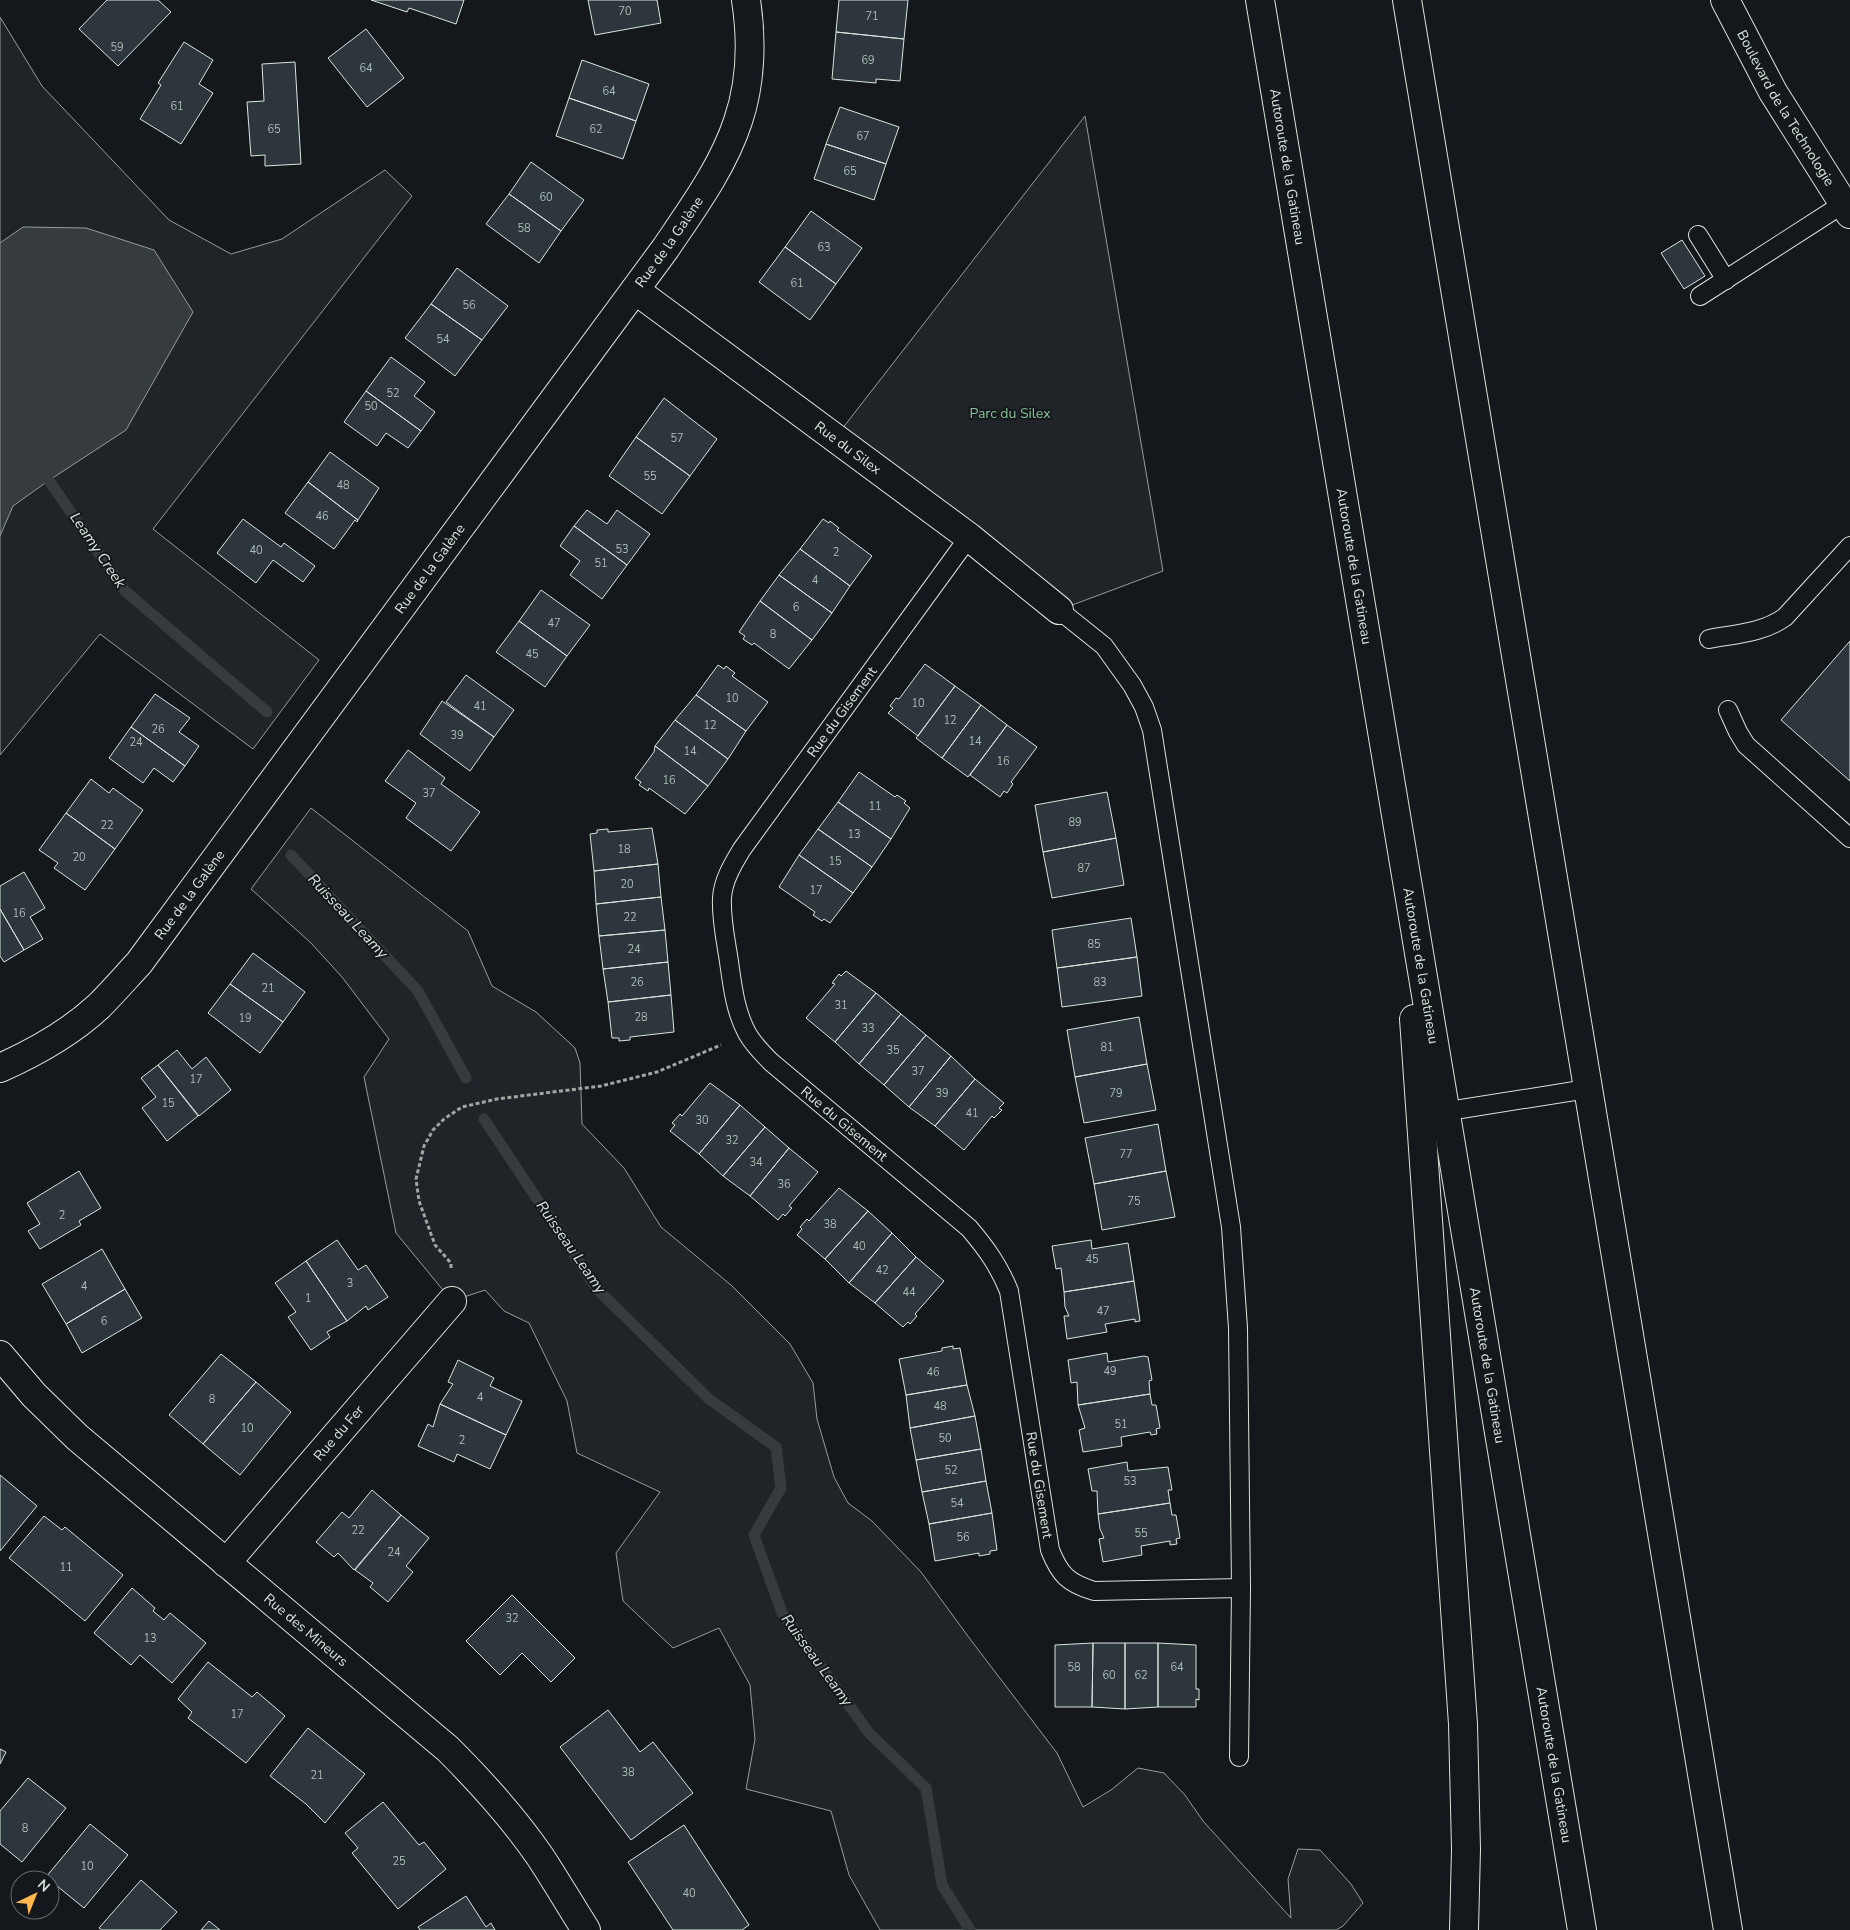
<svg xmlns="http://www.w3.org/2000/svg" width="1850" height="1930" viewBox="0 0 1850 1930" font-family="'Nunito Sans',sans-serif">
<rect width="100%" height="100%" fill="#14181c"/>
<!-- green -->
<path fill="#202428" stroke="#939e99" d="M 0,17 L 42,86 L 169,220 L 231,254 L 282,239 L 385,170 L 412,196 L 153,529 L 319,660 L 253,749 L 100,634 L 0,755 Z
M 1085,116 L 1163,571 L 1059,610 L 835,438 Z
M 311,808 L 468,931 L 492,986 L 536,1012 L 575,1048 L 580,1063 L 582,1124 L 624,1168 L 661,1227 L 731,1285 L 790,1344 L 813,1383 L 817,1419 L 834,1477 L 848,1503 L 872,1521 L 921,1572 L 970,1639 L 1057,1753 L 1083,1807 L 1111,1790 L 1138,1768 L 1164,1773 L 1185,1795 L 1203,1821 L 1291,1918 L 1288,1879 L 1298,1849 L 1320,1850 L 1351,1884 L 1363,1903 L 1343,1926 L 1336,1930 L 880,1930 L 849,1875 L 831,1811 L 746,1789 L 755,1739 L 750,1685 L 719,1628 L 673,1648 L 623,1601 L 616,1553 L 660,1492 L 577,1453 L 567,1401 L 529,1323 L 504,1311 L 485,1290 L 452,1301 L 396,1233 L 364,1077 L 389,1039 L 342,977 L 311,943 L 251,889 Z"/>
<!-- water -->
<path fill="#363b3e" stroke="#939e99" d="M 23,227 L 86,228 L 154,250 L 193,312 L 126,430 L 48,481 L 13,506 L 0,536 L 0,243 Z"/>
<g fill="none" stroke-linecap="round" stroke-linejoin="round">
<!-- stream -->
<path stroke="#363b3e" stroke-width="11" d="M 41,469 L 125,591 L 267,712
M 291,855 L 418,991 L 466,1078
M 484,1119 L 597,1289 L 709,1399 L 776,1447 L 781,1488 L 754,1535 L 782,1613 L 869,1733 L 926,1788 L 942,1885 L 970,1930"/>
</g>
<!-- building -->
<path fill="#2c363c" stroke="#d8e6dc" d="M 107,0 L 158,0 L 171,12 L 118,66 L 79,29 Z
M 371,0 L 464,0 L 456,24 L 409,8 L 407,12 Z
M 588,0 L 657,0 L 661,23 L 595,35 Z
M 839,0 L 908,0 L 904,39 L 836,32 Z
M 366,29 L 404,78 L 367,107 L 328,58 Z
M 836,32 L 904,39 L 900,81 L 876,79 L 876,83 L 832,79 Z
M 184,42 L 213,60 L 199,84 L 213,93 L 181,144 L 140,119 L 161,85 L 158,83 Z
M 582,60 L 649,84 L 636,121 L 569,98 Z
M 295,62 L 301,164 L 265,166 L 265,155 L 251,156 L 247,102 L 264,101 L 262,64 Z
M 569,98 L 636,121 L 623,159 L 556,136 Z
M 840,107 L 899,127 L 886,164 L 826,144 Z
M 826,144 L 886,164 L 874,200 L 814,179 Z
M 531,162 L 584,200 L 561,231 L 509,194 Z
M 509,194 L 561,231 L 539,263 L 486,224 Z
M 811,211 L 862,248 L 836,284 L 785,247 Z
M 1682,240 L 1705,276 L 1684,289 L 1661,253 Z
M 785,247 L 836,284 L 810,320 L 759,282 Z
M 457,268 L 508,306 L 482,340 L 431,304 Z
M 431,304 L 482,340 L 455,376 L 405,338 Z
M 391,357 L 425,382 L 414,396 L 435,412 L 421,431 L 366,391 Z
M 366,391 L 421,431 L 408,448 L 386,433 L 377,446 L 344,422 Z
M 664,398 L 717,439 L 690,476 L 636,437 Z
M 636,437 L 690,476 L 662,514 L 609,476 Z
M 330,452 L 379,488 L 358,520 L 308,482 Z
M 308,482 L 358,520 L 357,522 L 355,520 L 334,549 L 285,513 Z
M 587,510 L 607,524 L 617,510 L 650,534 L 627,565 L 574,526 Z
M 243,519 L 281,547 L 284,543 L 315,566 L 303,582 L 273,560 L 256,583 L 217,553 Z
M 823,519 L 829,523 L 830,521 L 839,528 L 837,530 L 872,556 L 850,586 L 800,549 Z
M 574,526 L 627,565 L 602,599 L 570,575 L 580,561 L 560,546 Z
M 800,549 L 850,586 L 832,613 L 779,575 Z
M 779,575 L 832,613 L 812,640 L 760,601 Z
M 541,590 L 590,625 L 567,656 L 519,621 Z
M 760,601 L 812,640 L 789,669 L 754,643 L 752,645 L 743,639 L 745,636 L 739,632 Z
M 519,621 L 567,656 L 545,687 L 496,652 Z
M 1850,641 L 1850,781 L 1781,720 Z
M 925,664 L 955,686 L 918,736 L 888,713 L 893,708 L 890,706 L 896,698 L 899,699 Z
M 718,665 L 724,669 L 726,666 L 735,673 L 732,676 L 768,702 L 746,731 L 696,695 Z
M 466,675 L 514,710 L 494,737 L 446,702 Z
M 955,686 L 981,705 L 942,758 L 916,738 Z
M 155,694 L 190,718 L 179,732 L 199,746 L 185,766 L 131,727 Z
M 696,695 L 746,731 L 728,759 L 675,720 Z
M 442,701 L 494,737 L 470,771 L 420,734 Z
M 981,705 L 1007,725 L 968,777 L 942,758 Z
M 675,720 L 728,759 L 708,786 L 655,746 Z
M 1007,725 L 1037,747 L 1011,782 L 1013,784 L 1007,793 L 1004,791 L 1000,797 L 970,775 Z
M 131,727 L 185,766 L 173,782 L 154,768 L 143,783 L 109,758 Z
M 655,746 L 708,786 L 685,814 L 649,788 L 648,791 L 639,785 L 641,782 L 635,778 L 654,752 Z
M 408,750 L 445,778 L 441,784 L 480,812 L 451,851 L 406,818 L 416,803 L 385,781 Z
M 859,772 L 895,797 L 897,795 L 906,801 L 904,803 L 910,808 L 891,839 L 838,802 Z
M 91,779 L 109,793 L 113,788 L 143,810 L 115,849 L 66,813 Z
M 1107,792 L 1116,838 L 1043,852 L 1035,805 Z
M 838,802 L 891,839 L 872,867 L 818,829 Z
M 66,813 L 115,849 L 85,890 L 54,868 L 58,863 L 39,850 Z
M 652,828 L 658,864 L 594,871 L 590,834 L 597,833 L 597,830 L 608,829 L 608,832 Z
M 818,829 L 872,867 L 853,893 L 799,855 Z
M 1116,838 L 1124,885 L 1052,898 L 1043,852 Z
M 799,855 L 853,893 L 830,923 L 824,919 L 822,921 L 813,915 L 815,912 L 779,887 Z
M 658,864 L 661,897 L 596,904 L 594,871 Z
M 24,872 L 45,908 L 30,917 L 43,939 L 24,950 L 0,909 L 0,886 Z
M 661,897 L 665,930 L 599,936 L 596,904 Z
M 0,909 L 24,950 L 4,962 L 0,956 Z
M 1131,918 L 1137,957 L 1057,968 L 1052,930 Z
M 665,930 L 668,962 L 603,969 L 599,936 Z
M 253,953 L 305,992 L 283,1022 L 230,984 Z
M 1137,957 L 1142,996 L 1062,1007 L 1057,968 Z
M 668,962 L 671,995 L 608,1002 L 603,969 Z
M 846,971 L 876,993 L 835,1042 L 806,1018 L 835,984 L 832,983 L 839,974 L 841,976 Z
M 230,984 L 283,1022 L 260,1053 L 208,1013 Z
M 876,993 L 901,1014 L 859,1064 L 835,1042 Z
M 671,995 L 674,1032 L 630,1037 L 630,1040 L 619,1041 L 619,1038 L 612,1038 L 608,1002 Z
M 901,1014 L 926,1035 L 884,1085 L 859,1064 Z
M 1139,1017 L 1147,1064 L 1075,1077 L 1067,1030 Z
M 926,1035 L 951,1056 L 909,1107 L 884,1085 Z
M 177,1050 L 192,1069 L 206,1057 L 231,1090 L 199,1116 L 158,1065 Z
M 951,1056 L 975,1079 L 935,1126 L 909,1107 Z
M 1147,1064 L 1156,1110 L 1084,1123 L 1075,1077 Z
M 158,1065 L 198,1116 L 167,1141 L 142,1108 L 156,1097 L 141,1078 Z
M 975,1079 L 1004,1103 L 999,1108 L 1002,1110 L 994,1118 L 992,1116 L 964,1150 L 935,1126 Z
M 710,1083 L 740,1105 L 699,1154 L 670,1131 L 675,1125 L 672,1123 L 680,1114 L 682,1116 Z
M 740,1105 L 765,1127 L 723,1176 L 699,1154 Z
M 1158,1124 L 1166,1171 L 1094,1184 L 1085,1138 Z
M 765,1127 L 789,1148 L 750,1196 L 723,1176 Z
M 789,1148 L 818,1172 L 789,1206 L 792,1208 L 785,1216 L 783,1214 L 778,1220 L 750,1196 Z
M 79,1171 L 101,1208 L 79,1221 L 81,1225 L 40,1249 L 28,1231 L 40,1224 L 27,1203 Z
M 1166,1171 L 1175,1217 L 1102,1230 L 1094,1184 Z
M 839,1188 L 868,1211 L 825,1259 L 797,1235 L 802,1229 L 800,1227 L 807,1219 L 809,1221 Z
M 868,1211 L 892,1233 L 849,1283 L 825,1259 Z
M 892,1233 L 916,1257 L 875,1303 L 849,1283 Z
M 337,1240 L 358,1270 L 366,1265 L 388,1297 L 368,1310 L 366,1306 L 347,1321 L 306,1261 Z
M 1091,1240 L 1092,1249 L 1128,1243 L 1134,1281 L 1064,1292 L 1061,1268 L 1056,1269 L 1052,1246 Z
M 102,1249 L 125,1289 L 66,1324 L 42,1284 Z
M 916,1257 L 944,1281 L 915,1314 L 917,1316 L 910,1324 L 908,1322 L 903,1327 L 875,1303 Z
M 306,1261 L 347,1321 L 327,1332 L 330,1337 L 311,1350 L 288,1317 L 296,1312 L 275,1283 Z
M 1134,1281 L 1140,1321 L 1135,1322 L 1135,1319 L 1105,1324 L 1107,1332 L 1067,1339 L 1064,1316 L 1069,1316 L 1065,1307 L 1064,1292 Z
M 125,1289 L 142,1318 L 82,1353 L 66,1324 Z
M 953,1346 L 953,1349 L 960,1348 L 967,1385 L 906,1395 L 899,1359 L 942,1351 L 942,1348 Z
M 1107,1353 L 1108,1362 L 1144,1356 L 1148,1357 L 1152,1380 L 1149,1381 L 1150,1394 L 1078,1405 L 1077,1382 L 1071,1383 L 1068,1360 Z
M 221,1354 L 256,1382 L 203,1444 L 169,1415 Z
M 458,1360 L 494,1378 L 490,1386 L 522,1401 L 506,1435 L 440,1404 L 453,1384 L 448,1382 Z
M 256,1382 L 291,1412 L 240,1475 L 203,1444 Z
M 967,1385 L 975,1416 L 910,1428 L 906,1395 Z
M 1150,1394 L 1152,1405 L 1156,1405 L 1160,1428 L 1156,1429 L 1157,1434 L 1151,1435 L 1150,1432 L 1121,1437 L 1122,1446 L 1083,1452 L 1079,1430 L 1085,1428 L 1078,1405 Z
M 440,1404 L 506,1435 L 490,1469 L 457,1454 L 454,1462 L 418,1446 L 428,1424 L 433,1427 Z
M 975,1416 L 981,1449 L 916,1460 L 910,1428 Z
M 981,1449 L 986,1481 L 922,1492 L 916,1460 Z
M 1127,1462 L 1128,1471 L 1168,1467 L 1172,1490 L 1168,1490 L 1170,1503 L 1098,1514 L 1097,1491 L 1092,1491 L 1088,1469 Z
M 0,1475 L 37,1506 L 0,1551 Z
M 986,1481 L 992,1513 L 929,1524 L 922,1492 Z
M 372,1490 L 401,1515 L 354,1570 L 338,1553 L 334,1557 L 316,1542 L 342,1512 L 349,1518 Z
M 1170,1503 L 1172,1515 L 1176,1515 L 1180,1538 L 1176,1539 L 1177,1544 L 1170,1545 L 1170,1541 L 1141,1546 L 1142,1555 L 1103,1562 L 1099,1539 L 1104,1538 L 1100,1529 L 1098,1514 Z
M 992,1513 L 997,1550 L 990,1551 L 990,1554 L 979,1556 L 979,1553 L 935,1561 L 929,1524 Z
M 401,1515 L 429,1538 L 406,1566 L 413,1572 L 388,1602 L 370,1587 L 373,1583 L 355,1570 Z
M 44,1516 L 62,1530 L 65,1527 L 123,1575 L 85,1621 L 9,1558 Z
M 132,1588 L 155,1608 L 153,1611 L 164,1620 L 170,1613 L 206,1643 L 172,1683 L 140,1655 L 131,1665 L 94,1633 Z
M 512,1595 L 575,1658 L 551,1682 L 522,1653 L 500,1675 L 466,1641 Z
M 1093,1643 L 1092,1707 L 1055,1707 L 1055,1645 Z
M 1093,1643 L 1125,1643 L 1125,1709 L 1092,1707 Z
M 1125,1643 L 1158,1643 L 1158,1707 L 1125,1709 Z
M 1158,1643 L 1196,1645 L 1196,1689 L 1199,1689 L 1199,1700 L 1196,1699 L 1196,1707 L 1158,1707 Z
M 208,1662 L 252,1697 L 257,1692 L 285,1716 L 246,1763 L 188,1718 L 192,1712 L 178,1699 Z
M 608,1710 L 640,1752 L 653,1742 L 693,1793 L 631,1840 L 560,1747 Z
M 308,1728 L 365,1774 L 325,1823 L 306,1804 L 270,1776 Z
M 0,1749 L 6,1752 L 0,1764 Z
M 28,1778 L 66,1808 L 22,1862 L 0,1844 L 0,1811 Z
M 383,1802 L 419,1845 L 424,1842 L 446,1869 L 398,1909 L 352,1853 L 358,1848 L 345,1833 Z
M 90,1824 L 128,1855 L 84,1908 L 46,1877 Z
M 684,1825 L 749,1925 L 742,1930 L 673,1930 L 628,1862 Z
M 141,1880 L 177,1912 L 160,1930 L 102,1930 L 99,1928 Z
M 466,1896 L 486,1927 L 491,1923 L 495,1930 L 420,1930 L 418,1927 Z
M 209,1921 L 220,1930 L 201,1930 Z"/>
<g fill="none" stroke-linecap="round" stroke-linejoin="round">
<!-- service casing -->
<g stroke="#d8e6dc" stroke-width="20">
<g id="service">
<path d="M 1698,235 L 1726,280"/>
<path d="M 1700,296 L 1843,204"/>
<path id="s1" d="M 969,537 L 742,849 C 733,864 723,880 722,898 C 721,917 725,937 728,955 C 732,981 734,1009 747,1033 C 753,1044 762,1053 771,1062 L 969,1228 C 986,1248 999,1266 1009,1291 L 1050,1550 C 1060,1575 1068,1583 1094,1591 L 1241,1588"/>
<path d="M 1059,610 L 1104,646 L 1132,685 L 1144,707 L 1152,730 L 1231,1227 L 1238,1328 L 1241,1588 L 1239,1757"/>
<path d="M 1709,639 C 1735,634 1763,633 1785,617 L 1850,546"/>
<path d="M 1728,710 L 1738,732 L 1746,745 L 1850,838"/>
<path d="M 1436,1113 L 1587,1089"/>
</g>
</g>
<!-- minor casing -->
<g stroke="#d8e6dc" stroke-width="30">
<g id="minor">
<path id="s2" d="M 1725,0 L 1773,92 L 1850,214"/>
<path id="s3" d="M 635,290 L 969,537 L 1059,610"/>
<path id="s4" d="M 0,1068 C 36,1052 70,1033 99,1006 C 113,992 126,977 139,963 L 665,249 C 692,209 723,167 738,121 C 751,83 752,39 746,0"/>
<path id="s5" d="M 0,1355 L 34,1395 L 77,1437 L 448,1749 C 481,1782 512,1816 539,1855 C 555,1879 570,1905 586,1930"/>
<path id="s6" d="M 226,1563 L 452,1301"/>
</g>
</g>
<!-- motorway casing -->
<g stroke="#d8e6dc" stroke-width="30">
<g id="motorway">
<path id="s7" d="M 1260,0 L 1582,1930"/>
<path d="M 1407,0 L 1728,1930"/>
<path d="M 1414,1019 L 1463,1724 L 1466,1849 L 1464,1930"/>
</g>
</g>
<!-- path -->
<path stroke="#9da8a2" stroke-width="3" stroke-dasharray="4 2.5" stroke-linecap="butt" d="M 451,1268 L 451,1263 L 435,1245 L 419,1201 L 416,1179 L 424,1146 L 433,1130 L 444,1119 L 462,1107 L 497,1099 L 601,1086 L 657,1072 L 721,1045"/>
<!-- service -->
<use href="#service" stroke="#14181c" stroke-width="18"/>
<!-- minor -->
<use href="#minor" stroke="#14181c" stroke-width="28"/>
<!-- motorway -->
<use href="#motorway" stroke="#14181c" stroke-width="28"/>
</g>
<g text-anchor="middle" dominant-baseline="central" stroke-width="4" stroke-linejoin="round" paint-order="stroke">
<!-- number labels -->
<g font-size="11" fill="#adbab4">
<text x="625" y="11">70</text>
<text x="872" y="16">71</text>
<text x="117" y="47">59</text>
<text x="868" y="60">69</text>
<text x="366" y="68">64</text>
<text x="609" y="91">64</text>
<text x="177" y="106">61</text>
<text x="274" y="129">65</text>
<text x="596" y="129">62</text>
<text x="863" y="136">67</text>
<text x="850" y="171">65</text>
<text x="546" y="197">60</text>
<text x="524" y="228">58</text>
<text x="824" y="247">63</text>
<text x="797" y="283">61</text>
<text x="469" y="305">56</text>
<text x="443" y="339">54</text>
<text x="393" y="393">52</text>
<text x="371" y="406">50</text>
<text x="677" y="438">57</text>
<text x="650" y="476">55</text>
<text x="343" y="485">48</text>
<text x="322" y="516">46</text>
<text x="622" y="549">53</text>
<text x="256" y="550">40</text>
<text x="836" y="552">2</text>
<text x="601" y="563">51</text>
<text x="815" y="580">4</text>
<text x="796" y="607">6</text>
<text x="554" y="623">47</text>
<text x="773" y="634">8</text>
<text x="532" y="654">45</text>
<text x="732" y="698">10</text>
<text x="918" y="703">10</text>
<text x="480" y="706">41</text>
<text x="950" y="720">12</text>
<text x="710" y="725">12</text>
<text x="158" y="729">26</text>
<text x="457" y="735">39</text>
<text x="975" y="741">14</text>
<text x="136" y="742">24</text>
<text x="690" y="751">14</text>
<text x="1003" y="761">16</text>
<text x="669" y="780">16</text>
<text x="429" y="793">37</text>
<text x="875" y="806">11</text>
<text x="1075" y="822">89</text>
<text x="107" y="825">22</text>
<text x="854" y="834">13</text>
<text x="624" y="849">18</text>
<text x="79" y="857">20</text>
<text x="835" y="861">15</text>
<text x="1084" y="868">87</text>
<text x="627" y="884">20</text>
<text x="816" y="890">17</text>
<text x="19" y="913">16</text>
<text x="630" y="917">22</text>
<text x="1094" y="944">85</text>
<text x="634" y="949">24</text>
<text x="637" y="982">26</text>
<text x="1100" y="982">83</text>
<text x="268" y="988">21</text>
<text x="841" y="1005">31</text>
<text x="641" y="1017">28</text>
<text x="245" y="1018">19</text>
<text x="868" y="1028">33</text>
<text x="1107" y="1047">81</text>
<text x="893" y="1050">35</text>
<text x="918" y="1071">37</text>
<text x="196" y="1079">17</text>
<text x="942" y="1093">39</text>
<text x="1116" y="1093">79</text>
<text x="168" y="1103">15</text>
<text x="972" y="1113">41</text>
<text x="702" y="1120">30</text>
<text x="732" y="1140">32</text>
<text x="1126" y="1154">77</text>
<text x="756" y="1162">34</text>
<text x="784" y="1184">36</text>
<text x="1134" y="1201">75</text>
<text x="62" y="1215">2</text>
<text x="830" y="1224">38</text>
<text x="859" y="1246">40</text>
<text x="1092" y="1259">45</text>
<text x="882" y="1270">42</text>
<text x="350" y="1283">3</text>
<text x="84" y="1286">4</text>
<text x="909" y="1292">44</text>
<text x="308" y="1298">1</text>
<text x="1103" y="1311">47</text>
<text x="104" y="1321">6</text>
<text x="1110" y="1371">49</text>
<text x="933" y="1372">46</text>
<text x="480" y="1397">4</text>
<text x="212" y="1399">8</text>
<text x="940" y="1406">48</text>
<text x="1121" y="1424">51</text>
<text x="247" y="1428">10</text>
<text x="945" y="1438">50</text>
<text x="462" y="1440">2</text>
<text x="951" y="1470">52</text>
<text x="1130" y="1481">53</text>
<text x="957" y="1503">54</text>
<text x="358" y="1530">22</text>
<text x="1141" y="1533">55</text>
<text x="963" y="1537">56</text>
<text x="394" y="1552">24</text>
<text x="66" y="1567">11</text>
<text x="512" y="1618">32</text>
<text x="150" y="1638">13</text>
<text x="1074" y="1667">58</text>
<text x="1177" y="1667">64</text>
<text x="1109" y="1675">60</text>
<text x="1141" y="1675">62</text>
<text x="237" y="1714">17</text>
<text x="628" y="1772">38</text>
<text x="317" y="1775">21</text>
<text x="25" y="1828">8</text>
<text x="399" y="1861">25</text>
<text x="87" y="1866">10</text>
<text x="689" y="1893">40</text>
</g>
<!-- street labels -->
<g font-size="14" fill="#d8e6dc" stroke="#14181c">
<text stroke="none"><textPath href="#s2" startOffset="124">Boulevard de la Technologie</textPath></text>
<text stroke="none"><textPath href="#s7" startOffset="169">Autoroute de la Gatineau</textPath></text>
<text stroke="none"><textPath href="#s4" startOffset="1071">Rue de la Galène</textPath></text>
<text stroke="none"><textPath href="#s3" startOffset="265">Rue du Silex</textPath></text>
<text stroke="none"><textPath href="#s7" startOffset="574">Autoroute de la Gatineau</textPath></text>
<text stroke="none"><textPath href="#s4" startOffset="666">Rue de la Galène</textPath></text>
<text transform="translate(842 712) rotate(-54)">Rue du Gisement</text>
<text stroke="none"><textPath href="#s4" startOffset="261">Rue de la Galène</textPath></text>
<text stroke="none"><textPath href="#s7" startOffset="979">Autoroute de la Gatineau</textPath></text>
<text stroke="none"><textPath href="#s1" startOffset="711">Rue du Gisement</textPath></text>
<text stroke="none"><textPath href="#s7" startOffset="1384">Autoroute de la Gatineau</textPath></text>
<text stroke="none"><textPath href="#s6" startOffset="172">Rue du Fer</textPath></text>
<text stroke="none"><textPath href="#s1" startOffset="1145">Rue du Gisement</textPath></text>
<text stroke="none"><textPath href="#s5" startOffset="412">Rue des Mineurs</textPath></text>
<text stroke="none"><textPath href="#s7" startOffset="1789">Autoroute de la Gatineau</textPath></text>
</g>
<!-- park labels -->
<g font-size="14" fill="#8ac095" stroke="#14181c">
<text x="1010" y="413">Parc du Silex</text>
</g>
<!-- water labels -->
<g font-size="15" font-style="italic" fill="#d8e6dc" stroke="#14181c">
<text transform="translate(98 550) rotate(56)">Leamy Creek</text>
<text transform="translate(348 916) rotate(47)">Ruisseau Leamy</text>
<text transform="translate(571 1247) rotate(55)">Ruisseau Leamy</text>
<text transform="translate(817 1660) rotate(54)">Ruisseau Leamy</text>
</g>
</g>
<!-- north arrow -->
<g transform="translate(35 1895) rotate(43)"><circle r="24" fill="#14181c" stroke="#626a69"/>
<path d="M0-4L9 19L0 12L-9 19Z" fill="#ffb74d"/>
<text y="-8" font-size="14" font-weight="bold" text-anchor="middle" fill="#d8e6dc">N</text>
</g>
</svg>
